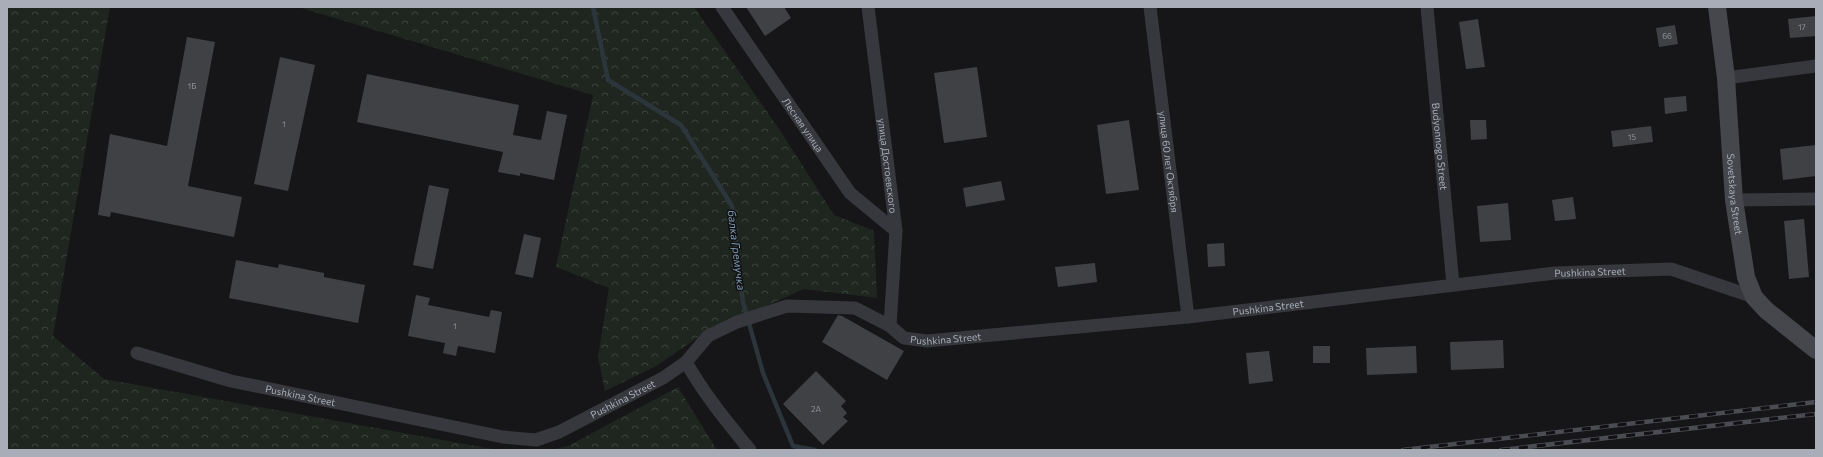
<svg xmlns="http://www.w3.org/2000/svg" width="1823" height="457" viewBox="0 0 1823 457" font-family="Commissioner,sans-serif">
<defs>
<pattern id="forest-crowns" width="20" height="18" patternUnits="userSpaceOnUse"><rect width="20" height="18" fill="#1e261f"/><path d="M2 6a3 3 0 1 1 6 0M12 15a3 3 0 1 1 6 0" fill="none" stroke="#3c433d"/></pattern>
</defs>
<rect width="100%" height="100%" fill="#161618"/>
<!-- forest -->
<path fill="url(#forest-crowns)" d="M 7,7 L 110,7 L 53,336 L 104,379 L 498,450 L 7,450 Z
M 298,7 L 694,7 L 781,132 L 834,215 L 874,231 L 877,298 L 804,289 L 703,334 L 656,366 L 605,391 L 598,357 L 609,288 L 556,267 L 593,95 Z
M 678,387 L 717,450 L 551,450 L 568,446 Z"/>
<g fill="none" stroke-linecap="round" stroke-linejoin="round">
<!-- stream -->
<path stroke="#2c353c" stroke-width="4.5" d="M 593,7 L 608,80 L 681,125 L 732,206 L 743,302 L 763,373 L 793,446 L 815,450"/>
</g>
<!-- building -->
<path fill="#404145" d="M 746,7 L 784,7 L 791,18 L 765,36 Z
M 1816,16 L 1816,36 L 1790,38 L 1788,19 Z
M 1478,19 L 1485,67 L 1466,69 L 1459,22 Z
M 1675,25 L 1678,44 L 1659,47 L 1656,28 Z
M 187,37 L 215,42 L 188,186 L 242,197 L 234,237 L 111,212 L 110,217 L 98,215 L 110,134 L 167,146 Z
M 280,57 L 315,65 L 288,191 L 254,184 Z
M 977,67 L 987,137 L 944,143 L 934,73 Z
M 367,74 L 519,105 L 513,135 L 541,140 L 547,111 L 567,115 L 554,180 L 520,173 L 520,176 L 498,172 L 503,152 L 357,122 Z
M 1686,96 L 1687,111 L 1665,114 L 1664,98 Z
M 1129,120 L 1139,190 L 1106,194 L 1097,125 Z
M 1470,120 L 1486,120 L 1487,139 L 1471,140 Z
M 1651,126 L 1653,142 L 1613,147 L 1611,131 Z
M 1816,145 L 1816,176 L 1783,180 L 1780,149 Z
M 1001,181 L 1005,200 L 966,207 L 963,188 Z
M 429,185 L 449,189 L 433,269 L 413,265 Z
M 1573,197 L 1576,219 L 1555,221 L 1552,200 Z
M 1508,203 L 1511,240 L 1480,242 L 1477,206 Z
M 1804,219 L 1809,277 L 1789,279 L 1784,221 Z
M 524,234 L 541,238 L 533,278 L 515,274 Z
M 1224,243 L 1225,266 L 1208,267 L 1207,244 Z
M 236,260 L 278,268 L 279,264 L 324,273 L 324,277 L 365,285 L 358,323 L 229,298 Z
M 1095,263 L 1097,282 L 1058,287 L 1055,267 Z
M 416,295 L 430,298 L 428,305 L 489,317 L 491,310 L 502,312 L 495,353 L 458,346 L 456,356 L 443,353 L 445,343 L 408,336 Z
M 838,315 L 842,316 L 904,351 L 887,380 L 822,342 Z
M 1503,340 L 1504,368 L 1451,370 L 1450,342 Z
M 1313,346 L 1330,346 L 1330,363 L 1313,363 Z
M 1416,346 L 1417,373 L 1367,375 L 1366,348 Z
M 1269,351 L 1273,381 L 1249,384 L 1246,353 Z
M 816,371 L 846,401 L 841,406 L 847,413 L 843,417 L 848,421 L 823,445 L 783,404 Z"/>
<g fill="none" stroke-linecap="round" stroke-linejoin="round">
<!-- street -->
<g stroke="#37383d" stroke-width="13">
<path id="s1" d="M 722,7 L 850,193 L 896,231"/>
<path id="s2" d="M 868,7 L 896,231 L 890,326"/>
<path id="s3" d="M 1150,7 L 1188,317"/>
<path id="s4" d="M 1427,7 L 1453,285"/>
<path d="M 1726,78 L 1816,66"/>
<path d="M 1734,200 L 1816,199"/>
<path id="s5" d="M 137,353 L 231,381 L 503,437 L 536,440 L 559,432 L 663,378 L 686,362 L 708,336 L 737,322 L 787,306 L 855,308 L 890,326 L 904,338 L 927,341 L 1188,317 L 1555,273 L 1671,269 L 1754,297"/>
<path d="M 686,362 C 704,394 727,422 750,450"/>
</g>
<!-- secondary -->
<path stroke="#45474d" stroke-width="18" id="s6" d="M 1717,7 L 1726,78 L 1734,200 L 1746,277 L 1754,297 L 1766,310 L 1816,350"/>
<!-- rail casing -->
<g stroke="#4a4c52" stroke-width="4.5">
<path id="rail" d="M 1403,450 L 1816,402
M 1501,450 L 1816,414"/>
</g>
<!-- rail -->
<use href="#rail" stroke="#111113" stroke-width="3" stroke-dasharray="9" stroke-linecap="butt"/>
</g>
<g text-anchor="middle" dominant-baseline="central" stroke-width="3" stroke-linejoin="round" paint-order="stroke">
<!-- number labels -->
<g font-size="8" fill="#8e929b">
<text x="1802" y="27">17</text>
<text x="1667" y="36">66</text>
<text x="192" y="86">1Б</text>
<text x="284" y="124">1</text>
<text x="1632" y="137">15</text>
<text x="455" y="326">1</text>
<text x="816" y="409">2А</text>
</g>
<!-- street labels -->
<g font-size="10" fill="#a8adb8" stroke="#111113">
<text stroke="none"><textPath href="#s1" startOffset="143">Лесная улица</textPath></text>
<text stroke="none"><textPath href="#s4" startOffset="140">Budyonnogo Street</textPath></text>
<text stroke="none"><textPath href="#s3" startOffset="156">улица 60 лет Октября</textPath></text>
<text stroke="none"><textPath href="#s2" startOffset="160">улица Достоевского</textPath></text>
<text stroke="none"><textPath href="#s6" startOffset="188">Sovetskaya Street</textPath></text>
<text stroke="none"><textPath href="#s5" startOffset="1513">Pushkina Street</textPath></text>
<text stroke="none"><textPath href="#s5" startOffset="1189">Pushkina Street</textPath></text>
<text stroke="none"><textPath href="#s5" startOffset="865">Pushkina Street</textPath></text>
<text stroke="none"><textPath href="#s5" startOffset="169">Pushkina Street</textPath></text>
<text stroke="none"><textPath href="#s5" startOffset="505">Pushkina Street</textPath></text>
</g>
<!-- water labels -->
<g font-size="11" font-style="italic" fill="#7f9bb3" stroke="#111113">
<text transform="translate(737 250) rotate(83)">балка Гремучка</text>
</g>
</g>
<!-- border -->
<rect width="1823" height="457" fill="none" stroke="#a8adb8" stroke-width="16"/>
</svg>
